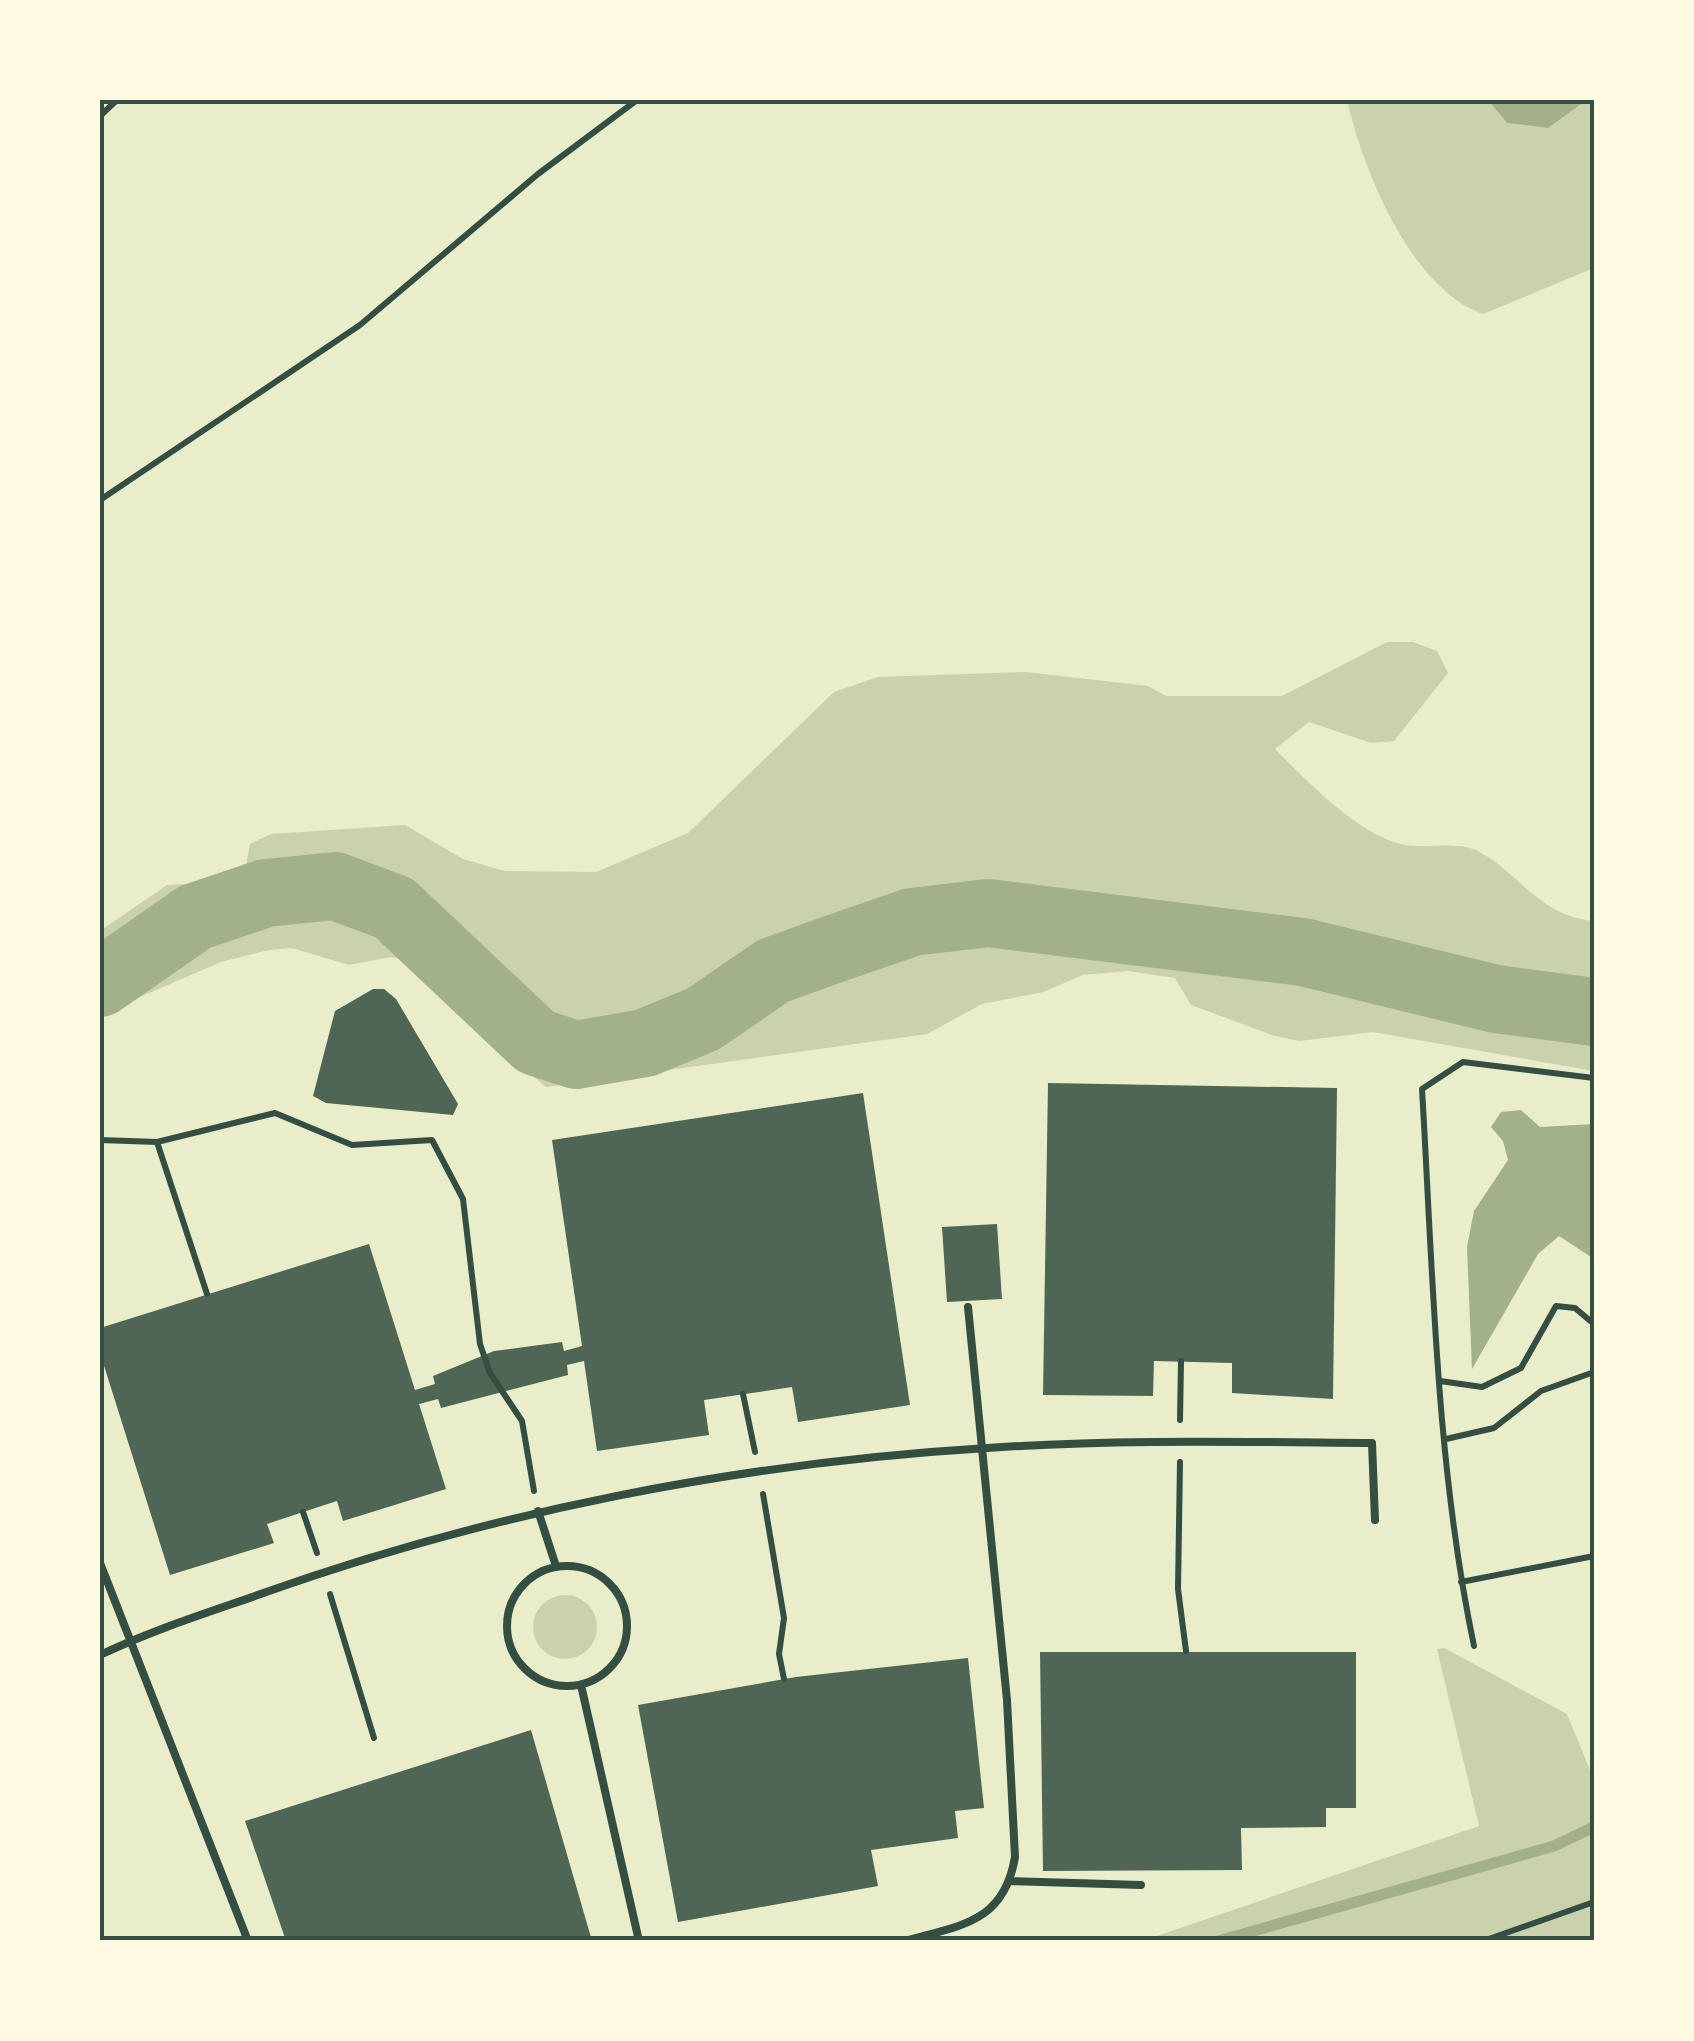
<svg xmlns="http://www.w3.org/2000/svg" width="1694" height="2041" viewBox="0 0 1694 2041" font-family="'Sofia Sans Condensed',sans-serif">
<rect width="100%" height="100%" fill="#e9edc9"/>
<!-- green -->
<path fill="#cad2ad" d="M 1347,100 L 1488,100 L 1507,123 L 1548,128 L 1587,100 L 1594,100 L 1594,268 L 1483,314 C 1411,289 1363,170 1347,100 Z
M 1387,642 L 1413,642 L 1437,651 L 1448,673 L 1394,741 L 1371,743 L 1309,722 L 1275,749 C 1306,780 1361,838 1406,845 C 1426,848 1457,842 1476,850 C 1521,873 1536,915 1594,921 L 1594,1071 L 1373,1032 L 1299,1041 L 1275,1036 L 1191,1005 L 1175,978 L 1128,971 L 1083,975 L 1043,992 L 982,1004 L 927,1034 L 546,1087 L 442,1000 L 412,962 L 391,957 L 349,965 L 292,948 L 269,950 L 221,962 L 126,1003 L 100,967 L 100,931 L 167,885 L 243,881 L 250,844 L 271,834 L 405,825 L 463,859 L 505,871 L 596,872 L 688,833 L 834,692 L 878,677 L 1026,672 L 1148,686 L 1166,696 L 1282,696 Z
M533 1627a32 32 0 1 1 64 0a32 32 0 1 1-64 0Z
M 1444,1648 L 1567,1714 L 1594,1780 L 1594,1941 L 1142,1941 L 1479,1826 L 1437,1649 Z"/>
<!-- water -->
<path fill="#a3b18a" d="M 1488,100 L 1587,100 L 1548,128 L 1507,123 Z
M 1521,1110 L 1540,1127 L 1594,1124 L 1594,1259 L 1559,1236 L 1538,1254 L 1472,1369 L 1467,1247 L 1474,1211 L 1508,1160 L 1503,1141 L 1491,1127 L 1501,1112 Z"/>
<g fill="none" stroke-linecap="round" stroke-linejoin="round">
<!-- stream -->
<path stroke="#a3b18a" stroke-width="11" d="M 1218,1941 L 1554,1846 L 1594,1827"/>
<!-- river -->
<path stroke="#a3b18a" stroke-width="68" d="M 100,983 L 195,917 L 266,893 L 335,886 L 394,908 L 536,1042 L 576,1055 L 645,1043 L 703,1019 L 773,971 L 828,951 L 912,922 L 988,913 L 1303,952 L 1496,999 L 1594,1012"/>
</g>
<!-- building -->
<path fill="#4f6655" d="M 373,989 L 384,989 L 396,999 L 458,1104 L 453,1115 L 326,1103 L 313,1096 L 335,1011 Z
M 1048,1083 L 1337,1088 L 1333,1399 L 1232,1393 L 1232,1363 L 1154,1361 L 1153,1396 L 1043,1395 Z
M 863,1093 L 910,1405 L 798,1422 L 792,1387 L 704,1400 L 709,1435 L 597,1451 L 584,1361 L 567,1365 L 568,1375 L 441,1408 L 438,1399 L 419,1404 L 446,1489 L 343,1521 L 337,1501 L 303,1512 L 267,1524 L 274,1543 L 170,1575 L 100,1353 L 100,1328 L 369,1244 L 415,1390 L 435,1384 L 433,1376 L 494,1351 L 562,1342 L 564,1351 L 582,1346 L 552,1140 Z
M 997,1224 L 1002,1299 L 947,1302 L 942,1227 Z
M 1040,1652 L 1356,1652 L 1356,1808 L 1326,1808 L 1326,1827 L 1241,1828 L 1242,1870 L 1043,1871 Z
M 968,1658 L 984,1808 L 955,1811 L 958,1838 L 871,1850 L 878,1886 L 678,1922 L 638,1705 L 796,1677 Z
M 531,1730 L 592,1941 L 286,1941 L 245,1821 Z"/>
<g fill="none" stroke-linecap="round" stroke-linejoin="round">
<!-- path -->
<path stroke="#344e41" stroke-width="6" d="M 100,116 L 117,100
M 100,500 L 360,325 L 538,174 L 637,100
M 100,1140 L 157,1142 L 275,1113 L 352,1145 L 432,1140 L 463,1199 L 480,1344 L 490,1373 L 522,1421 L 534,1491
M 157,1142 L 207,1294
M 1440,1381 L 1482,1387 L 1521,1368 L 1556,1306 L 1575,1308 L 1594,1324
M 743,1394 L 755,1452
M 1180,1420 L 1181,1361
M 1446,1439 L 1494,1428 L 1541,1391 L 1594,1372
M 1180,1462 L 1178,1589 L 1186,1651
M 763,1494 L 784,1618 L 779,1654 L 784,1679
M 303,1512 L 317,1553
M 1461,1582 L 1594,1556
M 330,1594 L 374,1738
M 1474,1646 C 1436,1464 1433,1274 1422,1089 L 1463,1062 L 1594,1078
M 1483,1941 L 1594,1902"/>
<!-- service -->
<path stroke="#344e41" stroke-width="8" d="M 538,1511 L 556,1566
M 100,1563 L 248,1941
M507 1626a60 60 0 1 1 120 0a60 60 0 1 1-120 0Z
M 100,1655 C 150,1631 203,1614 255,1596 C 489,1512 739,1463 987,1448 C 1115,1439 1244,1442 1372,1443 L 1375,1520
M 581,1685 L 639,1941
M 1011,1881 L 1141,1885
M 905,1941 C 961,1925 1004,1923 1015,1857 L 1007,1700 L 968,1307"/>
</g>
<!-- border -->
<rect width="1694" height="2041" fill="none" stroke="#fefae0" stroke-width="205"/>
<rect x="102" y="102" width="1490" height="1836" fill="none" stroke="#344e41" stroke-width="4"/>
</svg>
